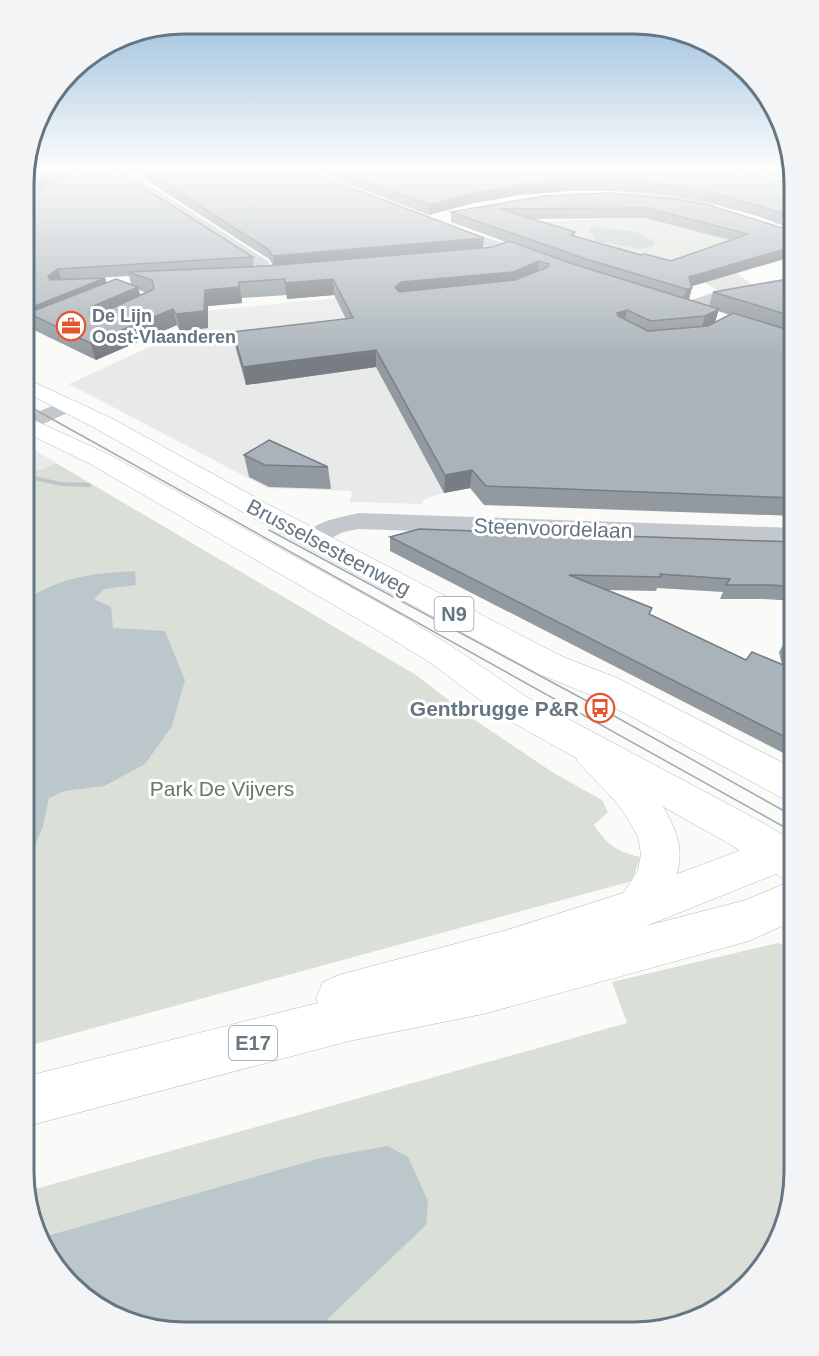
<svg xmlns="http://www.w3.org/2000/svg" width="819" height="1356" viewBox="0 0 819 1356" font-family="Helvetica,sans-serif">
<rect width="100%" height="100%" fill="#fafaf8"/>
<!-- built -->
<path fill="#e8e9e9" d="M 379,294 L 795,430 L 444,493 L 425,499 L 422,504 L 350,502 L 352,491 L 267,488 L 69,384 L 178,334 L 180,331 L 172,314 Z
M 25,444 L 56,463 L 41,470 L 25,467 Z"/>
<!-- green -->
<path fill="#dadfd7" d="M 645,218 L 680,223 L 733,239 L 736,273 L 753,285 L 719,291 L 699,279 L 530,227 L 551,221 Z
M 56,463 L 416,675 L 472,718 L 552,772 L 602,800 L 608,812 L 594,825 C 608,846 616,851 640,857 L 632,881 L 24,1047 L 25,467 L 41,470 Z
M 778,943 L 795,951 L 795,1182 L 762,1269 L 696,1320 L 635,1332 L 163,1331 L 87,1299 L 36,1233 L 28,1191 L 627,1023 L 612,982 Z"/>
<!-- water -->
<path fill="#bbc7cb" d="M 596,227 L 636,232 L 654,241 L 653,246 L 639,249 L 596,241 L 589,231 L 591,228 Z
M 135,571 L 136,585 L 104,589 L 94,599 L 111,607 L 113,628 L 165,631 L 185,680 L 172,726 L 145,764 L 104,786 L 64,791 L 49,798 L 43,826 L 24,873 L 25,601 C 58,577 95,573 135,571 Z
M 388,1146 L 408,1157 L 428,1201 L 426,1225 L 315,1331 L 163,1331 L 87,1299 L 40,1238 L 321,1158 Z"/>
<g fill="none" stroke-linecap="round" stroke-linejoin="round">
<!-- stream -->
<path fill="#bbc7cb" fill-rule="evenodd" d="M 25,474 L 61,482 L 89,483 L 92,485 L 89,487 L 61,486 L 25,478 Z"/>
<!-- primary casing -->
<g stroke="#b5babe" stroke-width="1">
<path id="primary" d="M 25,378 L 111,418 L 273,507 L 561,656 L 617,678 L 795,769 L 795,803 L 782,798 L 593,696 L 539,674 L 255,519 L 95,428 L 25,392 Z
M 25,416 L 110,455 L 399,614 L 453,647 L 525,696 L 756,819 L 795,842 L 795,883 L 781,877 L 728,843 L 501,716 L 431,663 L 377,630 L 92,465 L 25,432 Z"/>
</g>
<!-- motorway casing -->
<g stroke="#b4b9bd" stroke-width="1">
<path id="motorway" d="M 591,736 C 625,748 667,803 677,837 C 681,850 680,862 677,874 L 779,836 L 793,841 L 793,867 L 646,926 L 746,900 L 795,879 L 795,920 L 749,941 L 483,1014 L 349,1041 L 24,1127 L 24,1077 L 318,1003 L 316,998 L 323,982 L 339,975 L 507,930 L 623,893 L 638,871 L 641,854 L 638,837 L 627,817 L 615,801 L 578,762 L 573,751 L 578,740 Z"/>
</g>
<!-- service -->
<path fill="#c3c8cc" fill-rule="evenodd" d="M 47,316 L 54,318 L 25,331 L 25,325 Z"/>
<!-- minor -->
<path fill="#c3c8cc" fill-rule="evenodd" d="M 102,168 L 119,168 L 131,173 L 268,261 L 275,274 L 273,277 L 261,277 L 256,266 L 227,246 L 123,179 Z
M 633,191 L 683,191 L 718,198 L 720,201 L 704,211 L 697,207 L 701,203 L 683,199 L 625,201 L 623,198 Z
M 446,224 L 542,256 L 545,259 L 542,262 L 532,262 L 441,231 L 439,228 L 441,225 Z
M 795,277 L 795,287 L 728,298 L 685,313 L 679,312 L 676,308 L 679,304 L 725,289 Z
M 67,400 L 74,402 L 77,406 L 74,410 L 34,428 L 25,430 L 25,417 Z
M 359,513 L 795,528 L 795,544 L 359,529 C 353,530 345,531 339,534 C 326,541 322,549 306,545 L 302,539 C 314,520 339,518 359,513 Z"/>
<!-- primary -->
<use href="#primary" fill="#fff" fill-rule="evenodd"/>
<!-- motorway -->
<use href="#motorway" fill="#fff" fill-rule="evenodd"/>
<!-- tram -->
<path stroke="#a2aab0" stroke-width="1.5" d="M 25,404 L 795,833
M 269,530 L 600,708 L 795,817"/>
</g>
<!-- wall -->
<path fill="#929a9f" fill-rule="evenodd" d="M 125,168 L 300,168 L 483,248 L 493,247 L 506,242 L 451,222 L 451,212 L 610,193 L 795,232 L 692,286 L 689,299 L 687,299 L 709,306 L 713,292 L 795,278 L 795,516 L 484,505 L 470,488 L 444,493 L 376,367 L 246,385 L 236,349 L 233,332 L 346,319 L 334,295 L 287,299 L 287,295 L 242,298 L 242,303 L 208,306 L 208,328 L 180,331 L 177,325 L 96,360 L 34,330 L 31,321 L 25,323 L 25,196 L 253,257 L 254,266 L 273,265 L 269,259 L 132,171 ZM 645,218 L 730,240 L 671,261 L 641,255 L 575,236 L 575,232 L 532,219 ZM 129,276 L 131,284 L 106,282 L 105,278 L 62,280 ZM 139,290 L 142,291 L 146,293 L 140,295 ZM 718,311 L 730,315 L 715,322 Z
M 307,168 L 737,168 L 795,186 L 795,230 L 757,216 L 706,202 L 660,194 L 614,191 L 567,191 L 520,195 L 474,203 L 429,215 Z
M 747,168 L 792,168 L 795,183 Z
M 244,455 L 328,467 L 331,489 L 269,487 L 249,477 Z
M 390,537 L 795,542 L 795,601 L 764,599 L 720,599 L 723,592 L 657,588 L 656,591 L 606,590 L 652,608 L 650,614 L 746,660 L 782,665 L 779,652 L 787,638 L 795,638 L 795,759 L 390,551 Z"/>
<!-- shaded-wall -->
<path fill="#777d82" d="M 66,168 L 91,168 L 25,195 L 25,184 Z
M 568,181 L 567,191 L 520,195 L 474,203 L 429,215 L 429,205 L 474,193 L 521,185 Z
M 484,238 L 483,249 L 274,267 L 273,256 Z
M 795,246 L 795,256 L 686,288 L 689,277 Z
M 539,261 L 537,277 L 401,298 L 395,287 L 401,282 Z
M 58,269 L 62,280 L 52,287 L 48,276 Z
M 105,278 L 109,290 L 28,313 L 31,321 L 25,323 L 25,310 Z
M 333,279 L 334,295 L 287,299 L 285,283 Z
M 239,282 L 242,303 L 208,306 L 208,328 L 180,331 L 176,314 L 205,290 Z
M 138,287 L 142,303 L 96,323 L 90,314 L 91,307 Z
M 692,288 L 689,299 L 683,301 L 686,289 Z
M 173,309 L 177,325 L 96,360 L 90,343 Z
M 719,309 L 714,326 L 700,333 L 705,316 Z
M 627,310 L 623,327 L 617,313 Z
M 376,350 L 376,367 L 246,385 L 243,367 Z
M 472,470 L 470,488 L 444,493 L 445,475 Z"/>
<!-- building -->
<path fill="#aab3b9" stroke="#777d82" stroke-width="1.5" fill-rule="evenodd" d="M 25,168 L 66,168 L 25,184 Z
M 98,168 L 112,168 L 119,172 L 253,257 L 58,269 L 48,276 L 50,280 L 105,278 L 25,310 L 25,196 Z
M 140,168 L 300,168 L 484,238 L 273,256 L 268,249 Z
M 331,168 L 737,168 L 795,186 L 795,218 L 760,206 L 709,192 L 662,184 L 616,181 L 568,181 L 521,185 L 474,193 L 429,205 Z
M 781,168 L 792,168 L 792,172 Z
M 610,193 L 676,199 L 709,205 L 795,232 L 795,246 L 689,277 L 692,288 L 686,289 L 586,259 L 451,212 L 543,196 ZM 647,208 L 748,234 L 671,261 L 645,254 L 641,255 L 570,235 L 575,232 L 500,209 Z
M 509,241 L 573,264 L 719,309 L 705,316 L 651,321 L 627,310 L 617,313 L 618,316 L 648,331 L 708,326 L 733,313 L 795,332 L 795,498 L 486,486 L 472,470 L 445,475 L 376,350 L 243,367 L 233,332 L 353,318 L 333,279 L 285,283 L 285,279 L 239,282 L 239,287 L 205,290 L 204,311 L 176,314 L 173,309 L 90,343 L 28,313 L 116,279 L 138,287 L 91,307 L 90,314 L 99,314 L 154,289 L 152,280 L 128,272 L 265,266 L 493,247 ZM 539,261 L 549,264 L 548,267 L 515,280 L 399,292 L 395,287 L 401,282 L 513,272 Z
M 795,278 L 795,317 L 713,292 Z
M 269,440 L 328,467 L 265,465 L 244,455 Z
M 419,529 L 795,542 L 795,587 L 771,585 L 726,585 L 730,579 L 660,574 L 661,577 L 569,575 L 652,608 L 649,614 L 746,660 L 752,652 L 793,669 L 787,638 L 795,638 L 795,742 L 390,537 Z"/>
<!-- sky -->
<linearGradient id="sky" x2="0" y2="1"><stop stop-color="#96bcdc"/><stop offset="0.47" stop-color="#fdfdfc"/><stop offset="1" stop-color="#fdfdfc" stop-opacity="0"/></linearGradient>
<rect width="819" height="358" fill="url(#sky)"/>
<!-- icons -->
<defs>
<g id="office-ring" transform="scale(1.5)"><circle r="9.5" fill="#fff" stroke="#e4572e" stroke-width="1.5"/><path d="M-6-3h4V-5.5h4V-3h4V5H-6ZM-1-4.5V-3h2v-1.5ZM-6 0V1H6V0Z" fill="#e4572e"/></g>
<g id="bus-ring" transform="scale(1.5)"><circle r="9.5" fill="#fff" stroke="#e4572e" stroke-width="1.5"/><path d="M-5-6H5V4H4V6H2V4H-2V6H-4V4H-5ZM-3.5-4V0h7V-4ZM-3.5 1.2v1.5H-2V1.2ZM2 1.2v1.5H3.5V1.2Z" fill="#e4572e"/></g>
</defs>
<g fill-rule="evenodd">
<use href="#office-ring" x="71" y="326"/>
<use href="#bus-ring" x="600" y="708"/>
</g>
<g text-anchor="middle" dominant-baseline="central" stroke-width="6" stroke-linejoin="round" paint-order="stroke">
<!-- far-poi labels -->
<g font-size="18" font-weight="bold" fill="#657683" stroke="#fff" text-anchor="start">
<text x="92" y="316">De Lijn<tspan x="92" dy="21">Oost-Vlaanderen</tspan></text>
</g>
<!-- shield labels -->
<g fill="#fff" stroke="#939fa8" stroke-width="1.5">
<rect x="434.5" y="597" width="39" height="34" rx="4.5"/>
<rect x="229" y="1026" width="48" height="34" rx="4.5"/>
</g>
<g font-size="20" font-weight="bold" fill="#657683">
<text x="454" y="614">N9</text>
<text x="253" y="1043">E17</text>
</g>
<!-- street labels -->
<g font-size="21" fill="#657683" stroke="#fff">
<text transform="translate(553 528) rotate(2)">Steenvoordelaan</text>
<text transform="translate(329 547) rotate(28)">Brusselsesteenweg</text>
</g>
<!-- poi labels -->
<g font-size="21" font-weight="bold" fill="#657683" stroke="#fff" text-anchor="end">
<text x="579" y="708">Gentbrugge P&amp;R</text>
</g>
<!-- park labels -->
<g font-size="21" fill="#687a64" stroke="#fff">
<text x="222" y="788">Park De Vijvers</text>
</g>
</g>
<!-- crop -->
<path d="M0 0H819V1356H0ZM184 34H634A150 150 0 0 1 784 184V1172A150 150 0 0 1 634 1322H184A150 150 0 0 1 34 1172V184A150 150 0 0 1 184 34Z" fill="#f3f4f5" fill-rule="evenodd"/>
<path fill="none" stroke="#657683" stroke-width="3" d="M184 34H634A150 150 0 0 1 784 184V1172A150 150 0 0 1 634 1322H184A150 150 0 0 1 34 1172V184A150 150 0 0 1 184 34Z"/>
</svg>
